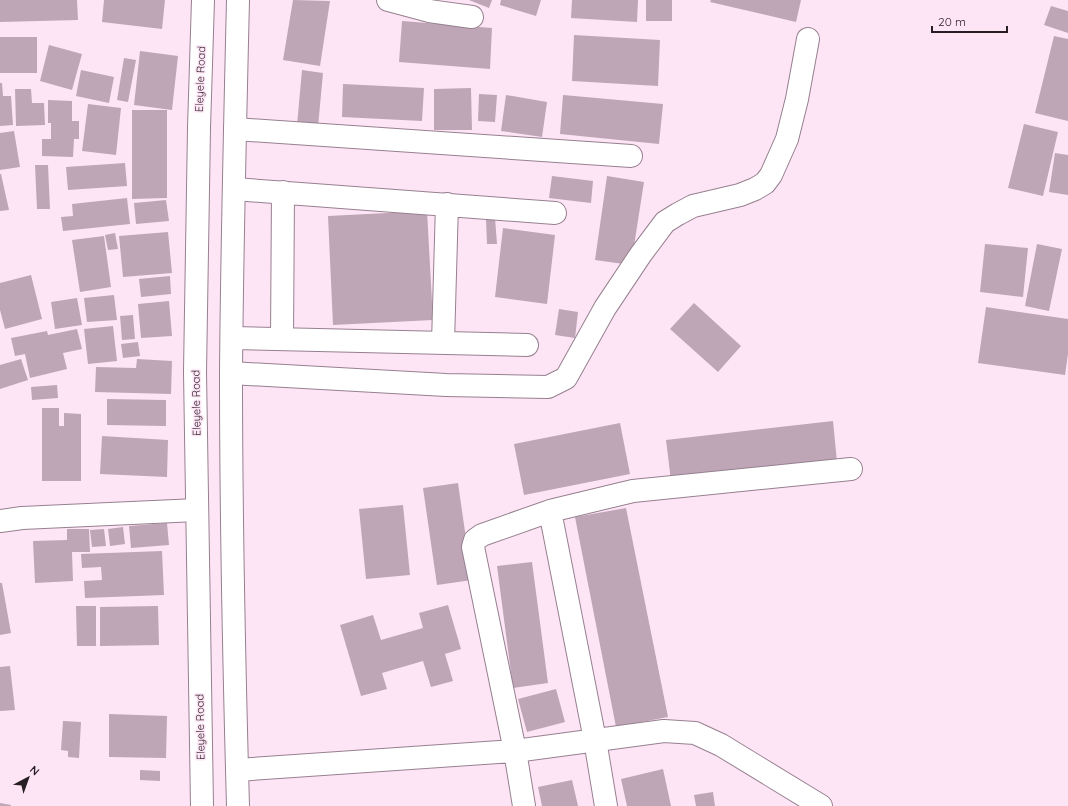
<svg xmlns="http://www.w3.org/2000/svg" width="1068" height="806" viewBox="0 0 1068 806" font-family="Quicksand,sans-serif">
<rect width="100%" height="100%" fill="#fee5f6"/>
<!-- building -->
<path fill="#bea6b6" d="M 0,0 L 77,0 L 78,20 L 0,22 Z
M 104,0 L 165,0 L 162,29 L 102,22 Z
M 293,0 L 330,1 L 320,66 L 283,60 Z
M 469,0 L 492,0 L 489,8 Z
M 501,0 L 541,0 L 536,16 L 500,5 Z
M 572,0 L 638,0 L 637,22 L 571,18 Z
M 646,0 L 672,0 L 672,21 L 646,21 Z
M 711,0 L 801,0 L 796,22 L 710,2 Z
M 1051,6 L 1068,11 L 1068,33 L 1044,25 Z
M 402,21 L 492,28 L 490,69 L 399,62 Z
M 574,35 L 660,40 L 658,86 L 572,81 Z
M 1054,36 L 1068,39 L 1068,121 L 1035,113 Z
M 0,37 L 37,37 L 37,73 L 0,73 Z
M 49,45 L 82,54 L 72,90 L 40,81 Z
M 140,51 L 178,56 L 172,110 L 134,105 Z
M 124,58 L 136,60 L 128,102 L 117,100 Z
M 81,70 L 114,77 L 109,103 L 76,96 Z
M 302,70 L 323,73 L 318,127 L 297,125 Z
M 0,83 L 2,83 L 3,96 L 11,96 L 13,125 L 0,126 Z
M 343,84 L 424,88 L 422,121 L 342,117 Z
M 471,88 L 472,130 L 434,130 L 434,89 Z
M 15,89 L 31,89 L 32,103 L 44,103 L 45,125 L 16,126 Z
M 479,94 L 497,95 L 495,122 L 478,121 Z
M 506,95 L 547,102 L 542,137 L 501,131 Z
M 563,95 L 663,104 L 659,144 L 560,134 Z
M 48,100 L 72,101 L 72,121 L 79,121 L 79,139 L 74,139 L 73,157 L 42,156 L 42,139 L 51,139 L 51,123 L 48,123 Z
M 88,104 L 121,108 L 116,155 L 82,151 Z
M 132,110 L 167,110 L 167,198 L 132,199 Z
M 1024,124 L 1058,132 L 1043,196 L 1008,188 Z
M 14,131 L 20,167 L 0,170 L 0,133 Z
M 1055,153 L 1068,155 L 1068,195 L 1049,192 Z
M 125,163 L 127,186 L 68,190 L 66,167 Z
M 35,165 L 48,165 L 50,209 L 37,209 Z
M 0,174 L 1,174 L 9,210 L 0,211 Z
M 552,176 L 593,181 L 591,203 L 549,198 Z
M 607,176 L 644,182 L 631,265 L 595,260 Z
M 127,198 L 130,224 L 63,231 L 61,217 L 73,216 L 72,204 Z
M 166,200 L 169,221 L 136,224 L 134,203 Z
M 427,211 L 433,320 L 333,325 L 328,216 Z
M 495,218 L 497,244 L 487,244 L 486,219 Z
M 503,228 L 555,235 L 547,304 L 495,297 Z
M 168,232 L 172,273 L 123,277 L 119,236 Z
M 115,233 L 118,249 L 108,250 L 105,235 Z
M 104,236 L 111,287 L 80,292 L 72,240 Z
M 985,244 L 1028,248 L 1023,297 L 980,292 Z
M 1037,244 L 1062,249 L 1049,311 L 1025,306 Z
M 31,275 L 42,319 L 5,329 L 0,310 L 0,283 Z
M 170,276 L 171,294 L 141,297 L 139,279 Z
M 114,295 L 117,320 L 87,322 L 84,298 Z
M 77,298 L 82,325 L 55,329 L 51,302 Z
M 169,301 L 172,336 L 141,338 L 138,304 Z
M 694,303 L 741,346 L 718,372 L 670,329 Z
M 986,307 L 1068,319 L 1068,354 L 1065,375 L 978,363 Z
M 559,309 L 578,312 L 575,338 L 555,335 Z
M 133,315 L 135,339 L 122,340 L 120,316 Z
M 113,326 L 117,361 L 88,364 L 84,329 Z
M 77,329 L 82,349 L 63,353 L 67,369 L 30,378 L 25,354 L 15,356 L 11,338 L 47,331 L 48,335 Z
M 138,342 L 140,356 L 123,358 L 121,344 Z
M 21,359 L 28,380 L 0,389 L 0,365 Z
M 137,359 L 172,361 L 171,394 L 95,392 L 96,367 L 136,368 Z
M 57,385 L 58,398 L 32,400 L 31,387 Z
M 107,399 L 166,400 L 166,426 L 107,425 Z
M 42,408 L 59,408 L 59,426 L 64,426 L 64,413 L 81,414 L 81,481 L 42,481 Z
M 833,421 L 837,462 L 671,481 L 666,440 Z
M 620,423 L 630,474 L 524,495 L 514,444 Z
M 102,436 L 168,440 L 167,477 L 100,474 Z
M 458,483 L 472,580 L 437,585 L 423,488 Z
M 403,505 L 410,575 L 366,579 L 359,509 Z
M 626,508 L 668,717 L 616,727 L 575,517 Z
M 167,523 L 169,545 L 131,548 L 129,526 Z
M 123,527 L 125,544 L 110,546 L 108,529 Z
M 67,529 L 89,529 L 90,552 L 72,552 L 73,581 L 35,583 L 33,541 L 67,540 Z
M 104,529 L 106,546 L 92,547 L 90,530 Z
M 162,551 L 164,595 L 85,598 L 84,581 L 102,580 L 101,567 L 82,568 L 81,554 Z
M 532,562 L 548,683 L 513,688 L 497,566 Z
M 0,583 L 2,583 L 11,633 L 0,635 Z
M 448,605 L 461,649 L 445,654 L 453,681 L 431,687 L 423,661 L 382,673 L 387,689 L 361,696 L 340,625 L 373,615 L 381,640 L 423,628 L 419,613 Z
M 76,606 L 96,606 L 96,646 L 77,646 Z
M 158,606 L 159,645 L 100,646 L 100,607 Z
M 10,666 L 15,710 L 0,711 L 0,667 Z
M 556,689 L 565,722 L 527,732 L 518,699 Z
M 109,714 L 167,716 L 166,758 L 109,757 Z
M 63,721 L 81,722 L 79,758 L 68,757 L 68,751 L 61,750 Z
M 663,769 L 671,806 L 627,806 L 621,779 Z
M 140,770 L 160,771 L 160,781 L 140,780 Z
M 572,780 L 578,806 L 542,806 L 538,787 Z
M 713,792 L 715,806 L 696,806 L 694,795 Z
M 0,803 L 11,805 L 11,806 L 0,806 Z"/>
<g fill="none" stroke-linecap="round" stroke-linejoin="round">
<!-- minor casing -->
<g stroke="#96808f" stroke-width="24">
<path id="minor" d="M 388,0 L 429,11 L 472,17
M 235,129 L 631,156
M 234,189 L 555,213
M 232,338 L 527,345
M 282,339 L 283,192
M 443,343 L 447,204
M 231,373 L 446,385 L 548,387 L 566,378 L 605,308 L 641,254 L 665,222 L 678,214 L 693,206 L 740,195 L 755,189 L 765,183 L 771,175 L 787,139 L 797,99 L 808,39
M 550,511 L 595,740 L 606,806
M 0,521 L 22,518 L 197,510
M 237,770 L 515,751 L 664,731 L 695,733 L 721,745 L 821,806
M 524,806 L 515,751 L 473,547 L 475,540 L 482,535 L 550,511 L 633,491 L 851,469"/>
</g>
<!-- major casing -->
<g stroke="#96808f" stroke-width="24">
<path id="major" d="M 202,806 L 195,372 L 199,128 L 203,0
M 238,806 C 234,662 231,517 231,373 C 232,248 235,124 238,0"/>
</g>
<!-- minor -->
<use href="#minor" stroke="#fff" stroke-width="22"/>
<!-- major -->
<use href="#major" stroke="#fff" stroke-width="22"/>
</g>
<g text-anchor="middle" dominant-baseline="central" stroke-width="3" stroke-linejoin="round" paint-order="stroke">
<!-- street labels -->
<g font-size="11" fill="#271e24" stroke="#fee5f6">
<text transform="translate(200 79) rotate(-88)">Eleyele Road</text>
<text transform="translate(196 403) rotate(-91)">Eleyele Road</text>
<text transform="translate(200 727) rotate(-91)">Eleyele Road</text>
</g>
</g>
<!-- north arrow -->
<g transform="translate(28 778) rotate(41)" stroke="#fee5f6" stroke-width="3" paint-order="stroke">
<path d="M0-3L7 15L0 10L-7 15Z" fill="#271e24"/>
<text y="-6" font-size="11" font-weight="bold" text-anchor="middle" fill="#271e24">N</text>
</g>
<!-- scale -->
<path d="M932 26v6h75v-6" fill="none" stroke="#271e24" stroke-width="2"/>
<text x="938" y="26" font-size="12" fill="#271e24" stroke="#fee5f6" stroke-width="3" paint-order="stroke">20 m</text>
</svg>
